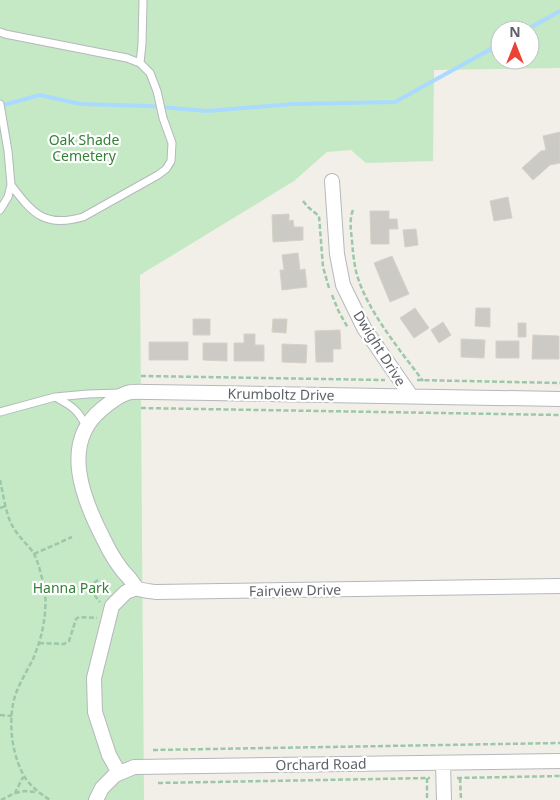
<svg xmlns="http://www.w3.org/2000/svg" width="560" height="800" viewBox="0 0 560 800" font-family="'Noto Sans',sans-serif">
<rect width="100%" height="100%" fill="#f1efe8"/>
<!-- green -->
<path fill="#c5e8c5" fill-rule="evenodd" d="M 0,0 L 560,0 L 560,68 L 434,70 L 433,161 L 366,163 L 351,150 L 327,152 L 294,181 L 140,275 L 144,800 L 0,800 ZM 500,30 L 530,30 L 530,60 L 500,60 Z"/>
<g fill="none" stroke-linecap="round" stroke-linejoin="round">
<!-- stream -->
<path stroke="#aadaff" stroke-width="4" d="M 526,30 L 560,11
M 0,106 L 40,95 L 80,104 L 149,106 L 207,111 L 294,104 L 395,102 L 500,44"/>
</g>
<!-- building -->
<path fill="#cccac5" stroke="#d6d1c6" d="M 560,132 L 560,163 L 550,165 L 533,180 L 522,168 L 541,151 L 546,150 L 543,136 Z
M 508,197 L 512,218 L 494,221 L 490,201 Z
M 370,211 L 389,211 L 389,219 L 397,219 L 398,229 L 389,229 L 389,244 L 371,244 Z
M 289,214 L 289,221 L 293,220 L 294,227 L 303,227 L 303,240 L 273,242 L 272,215 Z
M 416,229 L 418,245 L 405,247 L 403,230 Z
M 298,253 L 300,270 L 305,269 L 307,287 L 282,290 L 280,270 L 284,270 L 282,255 Z
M 392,256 L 409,294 L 390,302 L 374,263 Z
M 415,308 L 429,328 L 414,338 L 400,318 Z
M 476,308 L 490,308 L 490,327 L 475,326 Z
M 193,319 L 210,319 L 210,335 L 193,335 Z
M 273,319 L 287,319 L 286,333 L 272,332 Z
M 443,322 L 451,335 L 439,343 L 431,330 Z
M 518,323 L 526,323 L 526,337 L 518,337 Z
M 340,330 L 341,349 L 333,349 L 333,362 L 316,362 L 315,331 Z
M 244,334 L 255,334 L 255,345 L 264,345 L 264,361 L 234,361 L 234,343 L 244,343 Z
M 533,335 L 559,336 L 559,359 L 532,359 Z
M 461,339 L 485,340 L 484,358 L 461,357 Z
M 496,341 L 519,341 L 519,358 L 496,358 Z
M 149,342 L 188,342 L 188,360 L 149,360 Z
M 203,343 L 227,343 L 227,361 L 203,360 Z
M 282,344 L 307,345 L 306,363 L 282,362 Z"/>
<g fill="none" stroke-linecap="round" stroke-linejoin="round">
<!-- lane casing -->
<g stroke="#b5b8bc" stroke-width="9">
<path id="lane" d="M 0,32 L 5,34 L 127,58 L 140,63 L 150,73 L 157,91 L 163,118 L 172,143 L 171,161 L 166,169 L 158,175 L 83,217 C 45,228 33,214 11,185
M 140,63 L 142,44 L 143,0
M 0,104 L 8,151 L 11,185 L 8,197 L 0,210
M 57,398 C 72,406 78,410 86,426
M 0,412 L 55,397 L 88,394 L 120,393"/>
</g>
<!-- street casing -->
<g stroke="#b5b8bc" stroke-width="16">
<path id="street" d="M 332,181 L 337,254 L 343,285 L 364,328 L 411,396
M 560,399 L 150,392 C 143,392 134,391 127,393 C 120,395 108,404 102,409 C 60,443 83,499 103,538 C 110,553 118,567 130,579 C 132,582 135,586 137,588 C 142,591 150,591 156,592 L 560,586
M 443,763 L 444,800
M 119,773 L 109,755 L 95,712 L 94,678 L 112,606 L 126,592 L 137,588
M 96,800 L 102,788 L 115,775 L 134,767 L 560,761"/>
</g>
<!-- path -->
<path stroke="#9cc7a9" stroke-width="2.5" stroke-dasharray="5 2.5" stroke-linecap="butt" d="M 303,201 L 308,207 L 319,216 L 323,267 L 329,288
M 353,210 C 349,220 351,230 352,241 C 353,253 354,264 357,275 C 368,312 400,350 423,381
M 332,295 L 339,312 L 348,328
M 141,376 L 385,380
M 417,380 L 560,383
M 141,408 L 560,415
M 0,480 C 3,493 5,509 10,521 C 15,533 25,542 33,552 C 38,560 43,581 45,592 C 47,615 42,638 33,659 C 26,673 16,688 13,704 C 10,721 11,737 15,753 C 22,778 29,786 50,800
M 0,508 L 6,506
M 34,554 L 72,537
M 98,580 L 88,587 L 100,602
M 39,643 L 64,644 L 69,641 L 76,619 L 79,617 L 97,618
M 0,715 L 12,716
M 153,750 L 560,743
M 427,778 L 427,800
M 457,778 L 560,776
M 460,778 L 461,800
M 158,783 L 430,778
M 15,793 L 25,791 L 36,792
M 1,800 L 15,793 L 23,777"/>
<!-- lane -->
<use href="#lane" stroke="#fff" stroke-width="7"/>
<!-- street -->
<use href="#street" stroke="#fff" stroke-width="14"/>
</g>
<g text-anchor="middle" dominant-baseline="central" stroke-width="4.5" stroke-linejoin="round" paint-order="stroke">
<!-- park labels -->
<g font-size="14" fill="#348238" stroke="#fff">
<text x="84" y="139">Oak Shade<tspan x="84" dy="16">Cemetery</tspan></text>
<text x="71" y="587">Hanna Park</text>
</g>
<!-- street labels -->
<g font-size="14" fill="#5f6368" stroke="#fff">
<text transform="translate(380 348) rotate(58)">Dwight Drive</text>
<text transform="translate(281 394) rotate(1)">Krumboltz Drive</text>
<text transform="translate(295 590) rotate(-1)">Fairview Drive</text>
<text transform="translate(321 764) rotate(-1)">Orchard Road</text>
</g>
</g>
<!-- north arrow -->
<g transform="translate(515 45)"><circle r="24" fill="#ffffff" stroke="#bfc1c3"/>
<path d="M0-4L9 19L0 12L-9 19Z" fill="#ea4335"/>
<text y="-8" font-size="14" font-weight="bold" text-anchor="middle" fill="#5f6368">N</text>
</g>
</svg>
